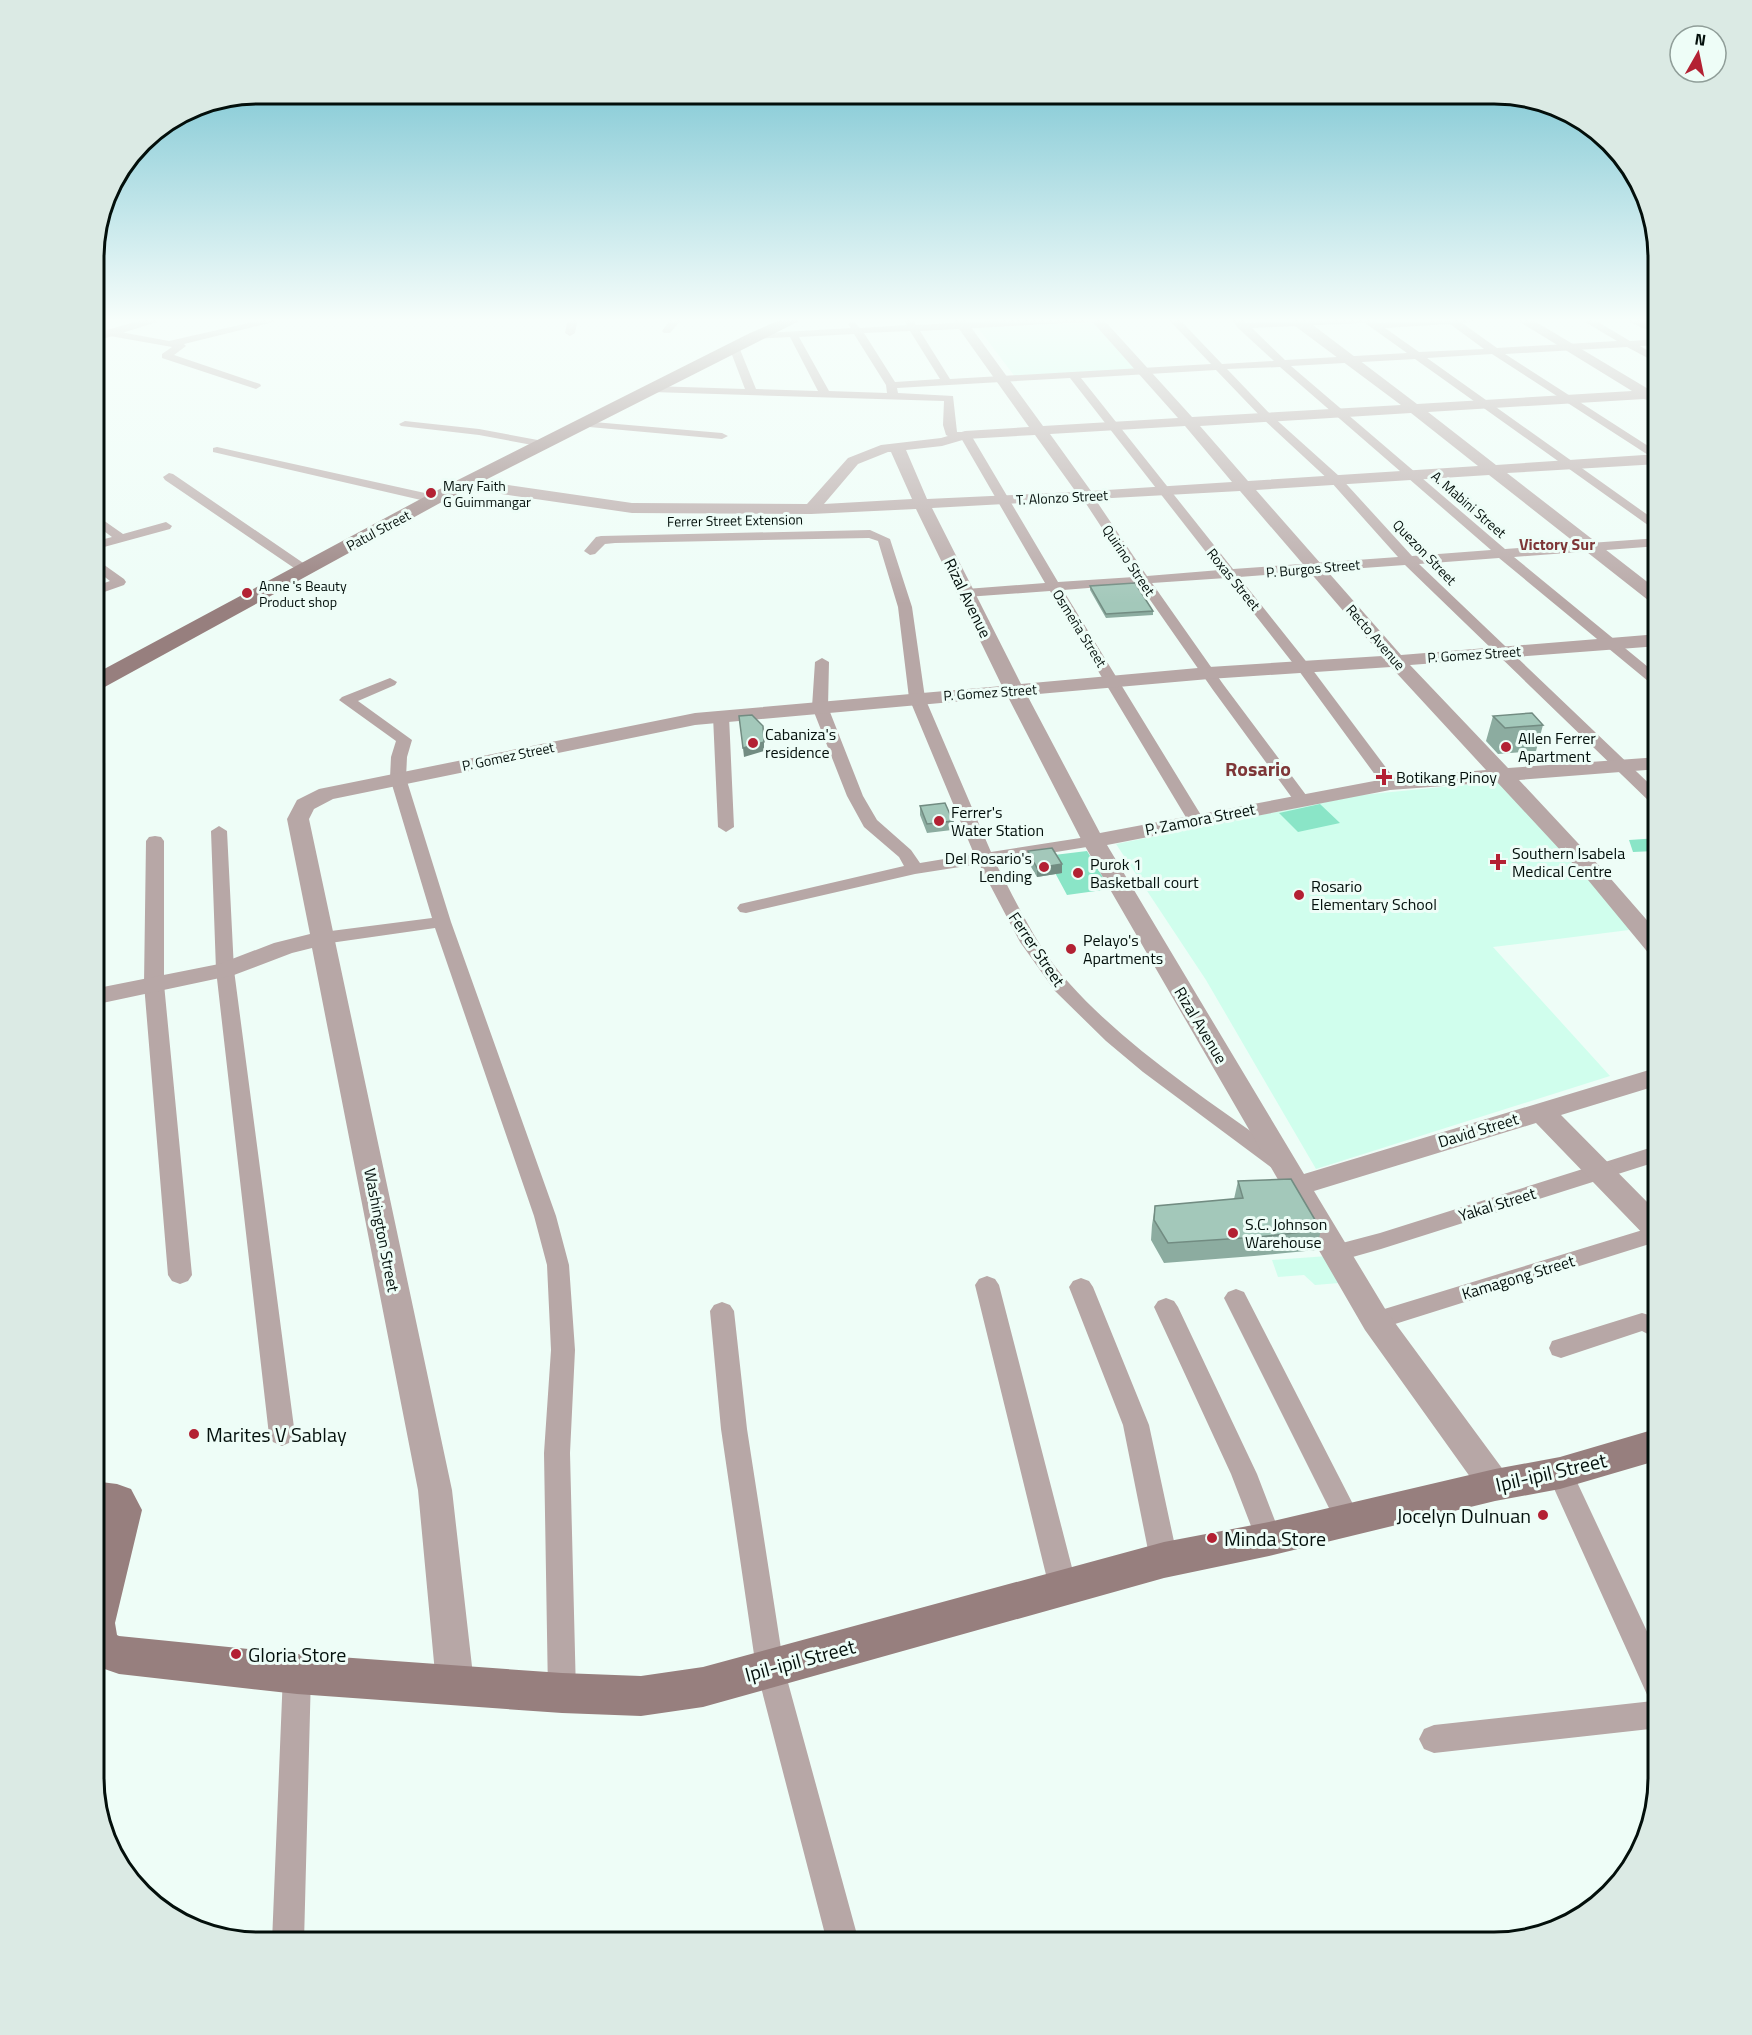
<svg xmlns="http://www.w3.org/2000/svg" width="1752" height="2035" viewBox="0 0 1752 2035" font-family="'Titillium Web',sans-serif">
<rect width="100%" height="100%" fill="#eefdf7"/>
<!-- built -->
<path fill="#d0feed" d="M 1096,322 L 1138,369 L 1016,378 L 978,328 Z
M 1503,781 L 1637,929 L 1493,947 L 1610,1076 L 1316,1169 L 1206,980 L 1116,844 L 1361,795 Z
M 1328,1256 L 1339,1283 L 1315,1285 L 1304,1275 L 1278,1277 L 1272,1260 Z"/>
<!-- green -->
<path fill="#8ae5c7" d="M 1320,804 L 1340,823 L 1298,832 L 1279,813 Z
M 1659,838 L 1659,856 L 1655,851 L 1633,852 L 1629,840 Z
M 1087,851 L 1110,889 L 1067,895 L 1046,856 Z"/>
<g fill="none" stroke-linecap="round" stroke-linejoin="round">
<!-- minor -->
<path fill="#b7a7a6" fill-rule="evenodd" d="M 266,319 L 286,319 L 184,344 L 186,346 L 174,355 L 260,384 L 261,386 L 256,389 L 162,358 L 162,354 L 172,347 L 110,336 L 105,333 L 110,330 L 169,341 Z
M 568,319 L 578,319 L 575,333 L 570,336 L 565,333 Z
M 671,319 L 682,319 L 670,333 L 664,333 L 662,331 Z
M 903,319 L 913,319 L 916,325 L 1021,319 L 1093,319 L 1088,322 L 920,331 L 950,379 L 1211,364 L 1168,319 L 1179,319 L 1222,364 L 1274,361 L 1238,328 L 1231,319 L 1242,319 L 1246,323 L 1373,319 L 1378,323 L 1489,319 L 1462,323 L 1497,348 L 1617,341 L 1580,319 L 1593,319 L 1630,341 L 1659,339 L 1659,345 L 1640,346 L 1659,357 L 1659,364 L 1627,347 L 1505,354 L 1659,453 L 1659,462 L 1492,354 L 1427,358 L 1659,523 L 1659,533 L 1415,359 L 1291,366 L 1505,549 L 1659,538 L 1659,546 L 1514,557 L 1659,676 L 1659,687 L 1654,686 L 1499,558 L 1419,564 L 1659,793 L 1659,807 L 1653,805 L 1405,565 L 1239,577 L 1309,665 L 1396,781 L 1398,784 L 1390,789 L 1384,787 L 1299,671 L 1226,578 L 1152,583 L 1223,684 L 1309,799 L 1301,804 L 1295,802 L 1213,690 L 1139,584 L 1063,590 L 1204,820 L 1202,824 L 1190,824 L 1050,591 L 966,597 L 959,593 L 966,589 L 1045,583 L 961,438 L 952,438 L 946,435 L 943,425 L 944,401 L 652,392 L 647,389 L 652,386 L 745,389 L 729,347 L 734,344 L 739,347 L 756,389 L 818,391 L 790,337 L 755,339 L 751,338 L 751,334 L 851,328 L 848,324 L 853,321 L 860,328 L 907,325 ZM 1365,323 L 1407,353 L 1285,360 L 1252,328 ZM 1450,324 L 1484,349 L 1419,352 L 1385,328 ZM 910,331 L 940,379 L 895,382 L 864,333 ZM 854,334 L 886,385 L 887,393 L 829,391 L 799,337 ZM 1280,367 L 1491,550 L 1412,556 L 1339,476 L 1271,415 L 1227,369 ZM 1216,370 L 1263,419 L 1331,482 L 1398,557 L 1233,569 L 1081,378 ZM 1070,378 L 1220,570 L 1147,576 L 1091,493 L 1087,492 L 1081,496 L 1134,577 L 1058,582 L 971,435 L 965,432 L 957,432 L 953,396 L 898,393 L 897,388 Z
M 1653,319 L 1659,319 L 1659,324 L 1642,328 L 1637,325 Z
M 405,421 L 479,429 L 543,441 L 549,444 L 543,447 L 479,435 L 401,426 L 399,424 Z
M 582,421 L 722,433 L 728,436 L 722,439 L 578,426 L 576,424 Z
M 217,447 L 434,495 L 440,499 L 434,503 L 213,452 L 213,448 Z
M 169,473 L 173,474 L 312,569 L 310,572 L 300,572 L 165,480 L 163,477 Z
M 93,513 L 123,534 L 166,522 L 172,526 L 170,529 L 93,550 L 93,542 L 112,537 L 93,523 Z
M 870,530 L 890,539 L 912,607 L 925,698 L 991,852 L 1093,836 L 1099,837 L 1102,841 L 1099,845 L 1093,846 L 995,862 C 1017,903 1037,948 1069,983 C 1131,1052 1213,1103 1288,1158 L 1291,1163 L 1288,1168 L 1280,1171 L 1272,1168 L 1143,1072 L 1106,1041 L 1055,991 L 1020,942 L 979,864 L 915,874 L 746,913 L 740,912 L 737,908 L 740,904 L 904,866 L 899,857 L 864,827 L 847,796 L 812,707 L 815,662 L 822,658 L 829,662 L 828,707 L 863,796 L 877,820 L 911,850 L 920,863 L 974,854 L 909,698 L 898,607 L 878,541 L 869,538 L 615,543 L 605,544 L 595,554 L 590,555 L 584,551 L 596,537 L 601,536 Z
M 93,557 L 124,579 L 126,582 L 124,585 L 93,596 L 93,587 L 110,581 L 93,568 Z
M 390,678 L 397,682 L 395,685 L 358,701 L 412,740 L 407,757 L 406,778 L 451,922 L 556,1216 L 569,1265 L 575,1350 L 570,1453 L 576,1693 L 572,1703 L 562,1707 L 552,1703 L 548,1693 L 544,1453 L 551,1350 L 547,1265 L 534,1216 L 435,928 L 323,944 L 316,942 L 314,938 L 316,934 L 323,932 L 432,918 L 390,778 L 391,757 L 396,741 L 339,700 L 342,697 Z
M 721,711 L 729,716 L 734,827 L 726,832 L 718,827 L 713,716 Z
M 219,826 L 227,831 L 234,970 L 295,1435 L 291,1442 L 282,1446 L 273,1442 L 269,1435 L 216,970 L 211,831 Z
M 155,836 L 161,837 L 164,841 L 164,984 L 192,1275 L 188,1281 L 180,1284 L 172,1281 L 168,1275 L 144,984 L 146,841 L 149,837 Z
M 1659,1145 L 1659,1161 L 1381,1249 L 1335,1262 L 1327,1259 L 1324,1253 L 1327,1247 L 1380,1233 Z
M 1659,1225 L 1659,1241 L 1376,1330 L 1368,1328 L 1364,1321 L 1368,1314 Z
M 987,1276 L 995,1279 L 999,1285 L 1077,1587 L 1073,1596 L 1063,1599 L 1053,1596 L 1049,1587 L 975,1285 L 979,1279 Z
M 1081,1278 L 1089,1281 L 1093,1287 L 1149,1425 L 1178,1560 L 1174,1569 L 1164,1572 L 1154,1569 L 1150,1560 L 1123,1425 L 1069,1287 L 1073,1281 Z
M 1236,1289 L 1244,1292 L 1357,1512 L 1361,1520 L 1357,1528 L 1348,1532 L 1339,1528 L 1224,1298 L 1228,1292 Z
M 1166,1298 L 1174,1301 L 1178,1307 L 1257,1474 L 1282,1539 L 1278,1547 L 1269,1551 L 1260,1547 L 1256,1539 L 1231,1474 L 1154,1307 L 1158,1301 Z
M 722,1302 L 730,1305 L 734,1311 L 747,1429 L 784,1668 L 859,1942 L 827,1942 L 756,1668 L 721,1429 L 710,1311 L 714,1305 Z
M 1642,1313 L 1659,1318 L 1659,1340 L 1642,1331 L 1561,1358 L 1552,1355 L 1549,1348 L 1552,1341 Z
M 1560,1462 L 1569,1465 L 1659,1657 L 1659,1728 L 1434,1753 L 1424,1749 L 1419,1739 L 1424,1729 L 1434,1725 L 1653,1701 L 1649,1699 L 1547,1473 L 1551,1465 Z
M 297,1660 L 307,1664 L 311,1674 L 304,1942 L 272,1942 L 283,1674 L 287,1664 Z"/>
<!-- tertiary -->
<path fill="#b7a7a6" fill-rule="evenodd" d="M 145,319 L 167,319 L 93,342 L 93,334 Z
M 952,319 L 965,319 L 1043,426 L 1178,418 L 1090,319 L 1103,319 L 1192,417 L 1401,405 L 1295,326 L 1292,319 L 1305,319 L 1417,404 L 1632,391 L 1515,319 L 1531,319 L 1650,390 L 1659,390 L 1659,398 L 1651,401 L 1644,399 L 1428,412 L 1496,465 L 1659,454 L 1659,464 L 1507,473 L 1659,591 L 1659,605 L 1653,604 L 1489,475 L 1256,490 L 1401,655 L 1659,634 L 1659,646 L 1410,665 L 1508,768 L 1659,757 L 1659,769 L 1519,780 L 1604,871 L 1659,934 L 1659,957 L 1650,955 L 1588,880 L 1497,782 L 1390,790 L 1107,845 L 1304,1174 L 1659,1067 L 1659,1085 L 1561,1115 L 1659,1214 L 1659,1243 L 1649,1240 L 1536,1123 L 1314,1191 L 1387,1312 L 1507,1475 L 1512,1485 L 1507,1495 L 1495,1500 L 1483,1495 L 1365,1330 L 1082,841 L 1008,697 L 695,725 L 333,799 L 314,809 L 309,819 L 452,1490 L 474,1684 L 468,1697 L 455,1702 L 442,1697 L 436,1684 L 418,1490 L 312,948 L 292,953 L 234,975 L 93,1005 L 93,989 L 219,964 L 274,943 L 310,934 L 287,819 L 297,800 L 319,789 L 695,713 L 1002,686 L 916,509 L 811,514 L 632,513 L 467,489 L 459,484 L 467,479 L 632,503 L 807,504 L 848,458 L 881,445 L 941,438 L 965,431 L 1029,427 ZM 1411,413 L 1478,466 L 1248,481 L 1200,426 ZM 1185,426 L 1232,482 L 1091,491 L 1050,434 ZM 1035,435 L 1076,492 L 927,499 L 906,450 L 942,446 L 966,439 ZM 888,452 L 891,452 L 912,499 L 824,504 L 858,464 ZM 1240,491 L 1382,656 L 1209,667 L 1021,684 L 932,508 ZM 1391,667 L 1486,770 L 1390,778 L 1100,833 L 1027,695 L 1209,679 Z
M 1623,319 L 1642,319 L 1659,326 L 1659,335 Z"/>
<!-- secondary -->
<path fill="#977f7e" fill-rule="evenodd" d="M 782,319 L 803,319 L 440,503 L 101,689 L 93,690 L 93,675 L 428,495 L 750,333 Z
M 1659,1428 L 1659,1460 L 1560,1489 L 1495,1501 L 1269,1556 L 1164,1578 L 703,1707 L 641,1716 L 562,1713 L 297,1694 L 119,1674 L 93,1665 L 93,1551 L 102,1516 L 93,1515 L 93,1481 L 117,1484 L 131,1489 L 142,1510 L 115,1623 L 117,1635 L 119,1636 L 297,1654 L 562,1673 L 641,1676 L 703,1667 L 1164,1542 L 1269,1522 L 1495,1469 L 1560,1457 Z"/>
</g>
<!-- wall -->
<path fill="#8caca0" d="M 1090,586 L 1153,611 L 1153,615 L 1106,618 L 1090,590 Z
M 1493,716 L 1543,725 L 1536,751 L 1498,754 L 1486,741 Z
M 920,806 L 953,821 L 952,830 L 927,833 L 920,815 Z
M 1028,851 L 1062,873 L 1037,877 L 1027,860 Z
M 1238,1181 L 1321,1230 L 1316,1250 L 1254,1256 L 1164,1263 L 1151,1240 L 1152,1225 L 1155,1206 L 1234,1199 Z"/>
<!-- shaded-wall -->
<path fill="#728c82" d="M 764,742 L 764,751 L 744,757 L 743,748 Z
M 1062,864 L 1062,873 L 1037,877 L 1037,868 Z"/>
<!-- building -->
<path fill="#a3c8ba" stroke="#728c82" stroke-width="1.5" d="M 1135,583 L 1153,611 L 1106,614 L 1090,586 Z
M 1532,713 L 1543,725 L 1505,728 L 1493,716 Z
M 752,715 L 763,726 L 764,742 L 743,748 L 739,716 Z
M 945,803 L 953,821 L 927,824 L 920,806 Z
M 1052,848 L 1062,864 L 1037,868 L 1028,851 Z
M 1291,1179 L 1321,1230 L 1258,1237 L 1168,1243 L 1154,1220 L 1155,1206 L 1243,1198 L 1238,1181 Z"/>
<!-- sky -->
<linearGradient id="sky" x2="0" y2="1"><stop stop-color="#5eb8c9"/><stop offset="0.53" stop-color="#f7fefb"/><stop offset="1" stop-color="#f7fefb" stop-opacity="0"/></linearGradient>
<rect width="1752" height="604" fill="url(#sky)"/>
<!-- markers -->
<g fill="#b32133" stroke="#eefdf7" stroke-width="2">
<circle cx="431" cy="493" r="6"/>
<circle cx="247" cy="593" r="6"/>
<circle cx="753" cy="743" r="6"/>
<circle cx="1506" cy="747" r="6"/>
<path d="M1381 768h6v6h6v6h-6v6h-6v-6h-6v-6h6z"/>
<circle cx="939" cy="821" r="6"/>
<path d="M1495 853h6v6h6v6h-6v6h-6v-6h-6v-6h6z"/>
<circle cx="1044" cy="867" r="6"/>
<circle cx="1078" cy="873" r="6"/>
<circle cx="1299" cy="895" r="6"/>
<circle cx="1071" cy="949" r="6"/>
<circle cx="1233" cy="1233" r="6"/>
<circle cx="194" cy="1434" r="6"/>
<circle cx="1543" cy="1515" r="6"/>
<circle cx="1212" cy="1538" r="6"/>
<circle cx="236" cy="1654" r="6"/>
</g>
<g text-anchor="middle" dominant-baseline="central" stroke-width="6" stroke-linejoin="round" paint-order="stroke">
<!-- far-poi labels -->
<g font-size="14" fill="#030f0b" stroke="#eefdf7" text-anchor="start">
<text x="443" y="485">Mary Faith<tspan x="443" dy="16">G Guimmangar</tspan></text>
<text x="259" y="585">Anne 's Beauty<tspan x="259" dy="16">Product shop</tspan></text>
</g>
<!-- far-street labels -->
<g font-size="14" fill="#030f0b" stroke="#eefdf7">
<text transform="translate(1062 497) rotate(-3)">T. Alonzo Street</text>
<text transform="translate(1469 504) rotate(41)">A. Mabini Street</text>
<text transform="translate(735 520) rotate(-1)">Ferrer Street Extension</text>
<text transform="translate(378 530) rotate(-28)">Patul Street</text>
<text transform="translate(1425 552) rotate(46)">Quezon Street</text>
<text transform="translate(1129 560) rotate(56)">Quirino Street</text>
<text transform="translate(1313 568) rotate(-5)">P. Burgos Street</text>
<text transform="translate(1234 579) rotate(51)">Roxas Street</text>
<text transform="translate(1080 628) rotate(58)">Osmeña Street</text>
<text transform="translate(1376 637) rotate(49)">Recto Avenue</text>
<text transform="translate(1474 654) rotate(-4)">P. Gomez Street</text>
<text transform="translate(990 692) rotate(-4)">P. Gomez Street</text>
<text transform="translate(508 756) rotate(-12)">P. Gomez Street</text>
</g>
<!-- far-quarter labels -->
<g font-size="16" font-weight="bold" fill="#7e3637" stroke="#eefdf7">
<text x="1557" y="544">Victory Sur</text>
</g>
<!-- street labels -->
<g font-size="16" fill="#030f0b" stroke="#eefdf7">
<text transform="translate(968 598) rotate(64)">Rizal Avenue</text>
<text transform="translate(1200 819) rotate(-11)">P. Zamora Street</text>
<text transform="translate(1037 949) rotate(56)">Ferrer Street</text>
<text transform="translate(1201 1025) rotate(59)">Rizal Avenue</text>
<text transform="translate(1478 1130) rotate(-17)">David Street</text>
<text transform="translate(1497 1204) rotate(-17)">Yakal Street</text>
<text transform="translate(382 1230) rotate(79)">Washington Street</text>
<text transform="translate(1518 1277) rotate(-17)">Kamagong Street</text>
</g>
<!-- poi labels -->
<g font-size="16" fill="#030f0b" stroke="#eefdf7" text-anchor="start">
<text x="765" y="734">Cabaniza's<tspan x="765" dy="18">residence</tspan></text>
<text x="1518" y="738">Allen Ferrer<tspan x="1518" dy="18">Apartment</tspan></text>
<text x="1396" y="777">Botikang Pinoy</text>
<text x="951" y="812">Ferrer's<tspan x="951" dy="18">Water Station</tspan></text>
<text x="1512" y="853">Southern Isabela<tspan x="1512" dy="18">Medical Centre</tspan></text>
<text x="1032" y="858" text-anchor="end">Del Rosario's<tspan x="1032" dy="18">Lending</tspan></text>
<text x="1090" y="864">Purok 1<tspan x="1090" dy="18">Basketball court</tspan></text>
<text x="1311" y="886">Rosario<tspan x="1311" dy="18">Elementary School</tspan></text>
<text x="1083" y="940">Pelayo's<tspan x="1083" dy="18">Apartments</tspan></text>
<text x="1245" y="1224">S.C. Johnson<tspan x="1245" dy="18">Warehouse</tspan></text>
</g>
<!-- quarter labels -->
<g font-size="20" font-weight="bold" fill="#7e3637" stroke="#eefdf7">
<text x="1258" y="768">Rosario</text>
</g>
<!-- near-poi labels -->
<g font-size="20" fill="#030f0b" stroke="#eefdf7" text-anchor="start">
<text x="206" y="1434">Marites V Sablay</text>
<text x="1531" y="1515" text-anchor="end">Jocelyn Dulnuan</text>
<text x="1224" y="1538">Minda Store</text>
<text x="248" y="1654">Gloria Store</text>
</g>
<!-- near-street labels -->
<g font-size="20" fill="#030f0b" stroke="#eefdf7">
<text transform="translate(1551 1472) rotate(-13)">Ipil-ipil Street</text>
<text transform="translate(800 1660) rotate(-15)">Ipil-ipil Street</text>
</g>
</g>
<!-- crop -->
<path d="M0 0H1752V2035H0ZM258 104H1494A154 154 0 0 1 1648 258V1778A154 154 0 0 1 1494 1932H258A154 154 0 0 1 104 1778V258A154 154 0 0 1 258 104Z" fill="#dbeae4" fill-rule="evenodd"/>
<path fill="none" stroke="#030f0b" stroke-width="3" d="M258 104H1494A154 154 0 0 1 1648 258V1778A154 154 0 0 1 1494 1932H258A154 154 0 0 1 104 1778V258A154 154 0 0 1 258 104Z"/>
<!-- north arrow -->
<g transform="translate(1698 54) rotate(9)"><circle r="28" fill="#eefdf7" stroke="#909e99" stroke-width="1.5"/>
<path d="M0-4.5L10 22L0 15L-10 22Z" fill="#b32133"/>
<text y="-9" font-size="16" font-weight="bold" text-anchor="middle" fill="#030f0b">N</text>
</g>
</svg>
